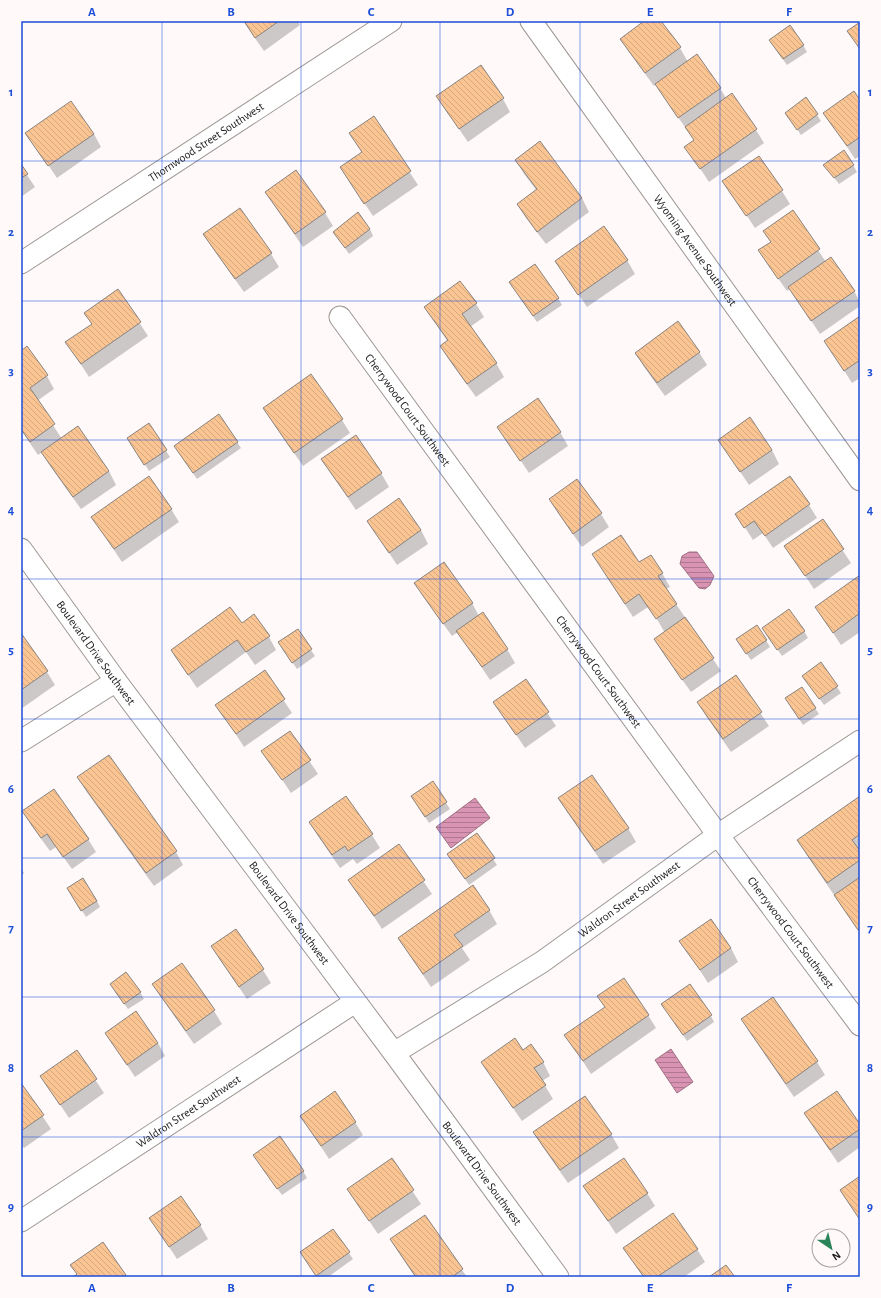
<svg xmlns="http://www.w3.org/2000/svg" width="881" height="1298" viewBox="0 0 881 1298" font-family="'Alegreya Sans',sans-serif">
<defs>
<pattern id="water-rules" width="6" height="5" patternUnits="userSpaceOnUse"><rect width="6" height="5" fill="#d894b2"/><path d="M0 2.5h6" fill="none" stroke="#af7890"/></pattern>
<pattern id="building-back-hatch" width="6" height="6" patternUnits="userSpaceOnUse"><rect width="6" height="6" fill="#fac493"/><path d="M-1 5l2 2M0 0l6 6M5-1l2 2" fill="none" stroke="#d6a87e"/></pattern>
</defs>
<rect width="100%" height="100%" fill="#fffaf9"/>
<!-- water -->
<path fill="url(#water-rules)" stroke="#a07084" d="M 689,552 L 697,552 L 714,576 L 710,585 L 705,589 L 699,588 L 680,564 L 682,556 Z
M 475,798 L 490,818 L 451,848 L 436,827 Z
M 671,1049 L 693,1082 L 677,1093 L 655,1060 Z"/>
<!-- shadow -->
<path fill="#0003" d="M 243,21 L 298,21 L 300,25 L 264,51 Z
M 646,21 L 660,21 L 680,48 L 688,62 L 720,88 L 726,98 L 731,95 L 756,130 L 764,143 L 709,182 L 686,147 L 695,141 L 688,130 L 687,130 L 664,97 L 656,84 L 654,86 L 629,52 L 621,39 Z
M 803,45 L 807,52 L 787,65 L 774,47 Z
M 437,97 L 503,99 L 510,112 L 468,142 Z
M 806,98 L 821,121 L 801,135 L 786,113 Z
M 860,102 L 860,156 L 855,159 L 825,113 Z
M 374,118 L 418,185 L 373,216 L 341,168 L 362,153 L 350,133 Z
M 27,133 L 94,134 L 101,147 L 57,178 Z
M 540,143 L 582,198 L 589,212 L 546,244 L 526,218 L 518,205 L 537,191 L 524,174 L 516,160 Z
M 824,165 L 853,165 L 857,172 L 839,184 Z
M 21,166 L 35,187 L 21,197 Z
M 296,171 L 325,213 L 333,226 L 303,247 L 274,205 L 267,192 Z
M 724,181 L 782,191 L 790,204 L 755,228 Z
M 240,209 L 271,254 L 279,267 L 244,292 L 212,247 L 205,234 Z
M 792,211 L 826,262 L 854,291 L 860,302 L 860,306 L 820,334 L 790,289 L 787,291 L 768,264 L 771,243 L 764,231 Z
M 370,229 L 373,236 L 349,254 L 334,232 Z
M 627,260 L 635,274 L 587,307 L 556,261 Z
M 460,282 L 476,304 L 484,317 L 470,327 L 496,363 L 504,377 L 476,397 L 449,360 L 441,347 L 448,342 L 433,320 L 425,307 Z
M 514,289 L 558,298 L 562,305 L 537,322 Z
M 118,290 L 148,336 L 89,377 L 67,343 L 92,325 L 85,313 Z
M 860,317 L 860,378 L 852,383 L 825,341 Z
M 21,352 L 47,376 L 54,389 L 37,401 L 62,439 L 109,471 L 116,485 L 81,509 L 50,466 L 42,452 L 38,455 L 21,430 Z
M 699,352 L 707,365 L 665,396 L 644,367 L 636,353 Z
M 264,408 L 342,420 L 350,433 L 303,466 L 272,421 Z
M 148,424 L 170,457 L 149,471 L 132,444 Z
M 498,427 L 560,432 L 568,446 L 529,473 Z
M 719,440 L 772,450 L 779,464 L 749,485 Z
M 237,442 L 241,448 L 197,479 L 179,453 Z
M 323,459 L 381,473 L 389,487 L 356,510 L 330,472 Z
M 577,480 L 601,514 L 609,527 L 582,547 L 558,513 L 550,499 Z
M 809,505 L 817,518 L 773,548 L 763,533 L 753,540 L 737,515 Z
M 171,509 L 179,522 L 122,562 L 92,517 Z
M 368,521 L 421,530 L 428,544 L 397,565 Z
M 823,521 L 851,563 L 814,589 L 786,547 Z
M 593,555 L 639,564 L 662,573 L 670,587 L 666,589 L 721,671 L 691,692 L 663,653 L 655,639 L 665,633 L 654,614 L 653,615 L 648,607 L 633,617 Z
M 860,576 L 860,632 L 841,645 L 816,607 Z
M 423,596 L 472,603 L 479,616 L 507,649 L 515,663 L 490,680 L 458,632 L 452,636 Z
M 241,624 L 269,637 L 276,650 L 255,665 L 246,652 L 197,688 L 172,651 Z
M 757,626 L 770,647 L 751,660 L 741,646 Z
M 297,630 L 315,656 L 297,669 L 279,643 Z
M 804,631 L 808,638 L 782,656 L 767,634 Z
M 21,635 L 47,672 L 55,685 L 21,709 Z
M 821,664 L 841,693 L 824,705 L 807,682 Z
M 265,672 L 292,713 L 244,747 L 217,705 Z
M 736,676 L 769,726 L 731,752 L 706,716 L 698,702 Z
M 526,681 L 556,726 L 525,748 L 495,703 Z
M 790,705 L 815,708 L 819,714 L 803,725 Z
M 290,732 L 318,774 L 291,793 L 263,751 Z
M 79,777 L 176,852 L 183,865 L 154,886 L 86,791 Z
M 860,797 L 860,933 L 806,854 L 798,840 Z
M 559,799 L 628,828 L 636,842 L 603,864 L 567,812 Z
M 416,802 L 446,803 L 450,809 L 429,823 Z
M 24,812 L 88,839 L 96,852 L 72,869 L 56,847 L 50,851 L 31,825 Z
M 310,823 L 372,835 L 380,848 L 357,864 L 353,859 L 340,868 L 318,836 Z
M 476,834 L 497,865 L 469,885 L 452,860 Z
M 399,845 L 432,894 L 382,929 L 350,880 Z
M 21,868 L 24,873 L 21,876 Z
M 72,895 L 97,901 L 100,907 L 86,917 Z
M 489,910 L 497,924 L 462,948 L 470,960 L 431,987 L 399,939 Z
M 236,930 L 263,970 L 271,983 L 247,999 L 220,960 L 212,947 Z
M 681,941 L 731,948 L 738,962 L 708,983 Z
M 182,964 L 214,1011 L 222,1024 L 194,1044 L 161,997 L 154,984 Z
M 115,991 L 140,992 L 144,999 L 128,1009 Z
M 599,997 L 648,1015 L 656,1028 L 591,1074 L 566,1035 L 605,1007 Z
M 773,998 L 817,1062 L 825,1075 L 794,1097 L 750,1033 L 742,1020 Z
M 666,1010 L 711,1016 L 714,1022 L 687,1041 Z
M 106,1033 L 158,1043 L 165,1056 L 135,1077 Z
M 76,1051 L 104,1093 L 69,1118 L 41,1076 Z
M 523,1051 L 543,1062 L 550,1076 L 542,1081 L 553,1099 L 522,1121 L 490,1075 L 483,1062 Z
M 21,1084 L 51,1129 L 24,1148 L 21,1144 Z
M 805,1114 L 860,1126 L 860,1147 L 838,1163 Z
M 301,1116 L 355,1122 L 363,1135 L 329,1159 Z
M 534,1133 L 611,1134 L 619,1148 L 568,1183 L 542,1146 Z
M 391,1159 L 421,1204 L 378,1234 L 348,1190 Z
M 258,1162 L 303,1171 L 307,1178 L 282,1195 Z
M 860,1177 L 860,1220 L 841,1191 Z
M 585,1186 L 647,1193 L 655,1206 L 616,1234 Z
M 425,1216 L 462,1270 L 467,1277 L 415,1277 L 399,1253 L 391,1240 Z
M 150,1218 L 200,1225 L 208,1239 L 177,1259 Z
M 333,1230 L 353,1259 L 328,1277 L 317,1277 L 301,1253 Z
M 625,1248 L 697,1249 L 705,1262 L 684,1277 L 643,1277 Z"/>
<!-- building -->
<path fill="url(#building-back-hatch)" stroke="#898480" d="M 244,21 L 279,21 L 255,38 Z
M 644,21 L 661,21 L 681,47 L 645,73 L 620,39 Z
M 860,22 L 860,49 L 847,31 Z
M 790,25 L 804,45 L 783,59 L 769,40 Z
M 697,54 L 721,88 L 678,118 L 655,84 Z
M 481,65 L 504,98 L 459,129 L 436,96 Z
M 854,91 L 860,100 L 860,137 L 847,146 L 823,113 Z
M 732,93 L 757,129 L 700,169 L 684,147 L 694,140 L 685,127 Z
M 806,97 L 818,114 L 797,130 L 785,113 Z
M 71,101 L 94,134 L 48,166 L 25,133 Z
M 374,116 L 411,171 L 364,204 L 340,167 L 362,152 L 349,133 Z
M 540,141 L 582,198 L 537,232 L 517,204 L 537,189 L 515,160 Z
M 844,150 L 854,165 L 834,178 L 823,165 Z
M 759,156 L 783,190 L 746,216 L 722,181 Z
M 21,164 L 28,174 L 21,178 Z
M 296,170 L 326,212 L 295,234 L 265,192 Z
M 240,208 L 272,253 L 235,279 L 203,234 Z
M 793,210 L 820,249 L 778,279 L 758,250 L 771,242 L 763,231 Z
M 358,212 L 370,229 L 345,248 L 333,232 Z
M 604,226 L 628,260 L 578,295 L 555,261 Z
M 831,257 L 855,291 L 811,321 L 788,287 Z
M 535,264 L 559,298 L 533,316 L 509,282 Z
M 460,281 L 477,303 L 462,314 L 497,363 L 467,384 L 440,346 L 448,340 L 424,307 Z
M 118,289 L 141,322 L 81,364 L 65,342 L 92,324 L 84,313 Z
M 860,316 L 860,360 L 844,371 L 824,341 Z
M 678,321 L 700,352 L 657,383 L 635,353 Z
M 27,346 L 48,375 L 30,388 L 55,424 L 30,442 L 21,429 L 21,351 Z
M 311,374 L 343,419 L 294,453 L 263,408 Z
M 538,398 L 561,432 L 520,461 L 497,427 Z
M 219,414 L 238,442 L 193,473 L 174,446 Z
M 750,417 L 772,450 L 740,472 L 718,440 Z
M 149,423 L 167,450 L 144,465 L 127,438 Z
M 78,426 L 109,471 L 73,497 L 41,452 Z
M 356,435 L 382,473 L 348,497 L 321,459 Z
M 149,476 L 172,509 L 114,549 L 91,517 Z
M 790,476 L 810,504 L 765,536 L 754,521 L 744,528 L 735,514 Z
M 577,479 L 602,513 L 573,534 L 549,499 Z
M 399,498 L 421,530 L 389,553 L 367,521 Z
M 823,519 L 844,549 L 805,576 L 784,546 Z
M 621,535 L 639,562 L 651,555 L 663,573 L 658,576 L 677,604 L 656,619 L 639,594 L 625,604 L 592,554 Z
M 444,562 L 473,603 L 443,624 L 414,583 Z
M 860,575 L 860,613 L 833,633 L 815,607 Z
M 230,607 L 242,623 L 254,614 L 270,636 L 246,652 L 237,640 L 188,675 L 171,650 Z
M 789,609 L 805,631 L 777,650 L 762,628 Z
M 483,612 L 508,649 L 482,667 L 456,631 Z
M 685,617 L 714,658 L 682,680 L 654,639 Z
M 757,625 L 767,640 L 746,654 L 736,639 Z
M 298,629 L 312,649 L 292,663 L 278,642 Z
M 21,633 L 48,671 L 21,690 Z
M 821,662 L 838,686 L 819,699 L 802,676 Z
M 265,670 L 285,699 L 236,734 L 215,705 Z
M 736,675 L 762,712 L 723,739 L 697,702 Z
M 526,679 L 549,712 L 516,735 L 493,702 Z
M 802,687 L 816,708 L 799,719 L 785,698 Z
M 290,731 L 311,760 L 282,780 L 261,751 Z
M 109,755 L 177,851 L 146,873 L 77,777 Z
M 592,775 L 629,828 L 595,851 L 558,798 Z
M 433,781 L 447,802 L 425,817 L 411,796 Z
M 54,789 L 89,839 L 63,857 L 47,834 L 41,838 L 22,811 Z
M 346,796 L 373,834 L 348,851 L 345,846 L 332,855 L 309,822 Z
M 860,796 L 860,834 L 852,840 L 860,851 L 860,860 L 827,883 L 797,840 Z
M 477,833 L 495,858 L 465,879 L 447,854 Z
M 399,844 L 425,880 L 374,916 L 348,880 Z
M 860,877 L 860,929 L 858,930 L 834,895 Z
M 83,878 L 97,901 L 81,911 L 67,888 Z
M 473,885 L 490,910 L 454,935 L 463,946 L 423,974 L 398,938 Z
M 711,919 L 731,948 L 700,970 L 679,941 Z
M 236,929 L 264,969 L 239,987 L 211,946 Z
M 182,963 L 215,1010 L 186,1031 L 152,984 Z
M 126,972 L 141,992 L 124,1004 L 110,984 Z
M 624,978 L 649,1015 L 583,1061 L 564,1035 L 605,1007 L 597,996 Z
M 690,984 L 712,1015 L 683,1035 L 661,1004 Z
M 773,997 L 818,1061 L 786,1084 L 741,1019 Z
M 136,1011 L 158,1043 L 127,1065 L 105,1033 Z
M 515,1038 L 523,1050 L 531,1044 L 544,1062 L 534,1068 L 546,1085 L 513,1108 L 481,1062 Z
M 77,1050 L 97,1079 L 60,1105 L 40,1076 Z
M 21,1083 L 44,1115 L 21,1131 Z
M 335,1091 L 356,1122 L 321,1146 L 300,1116 Z
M 837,1091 L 860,1124 L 860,1129 L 830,1150 L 804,1113 Z
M 585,1096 L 612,1134 L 560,1170 L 533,1132 Z
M 280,1136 L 304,1171 L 277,1189 L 253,1155 Z
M 392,1158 L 414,1190 L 369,1221 L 347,1189 Z
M 624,1158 L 648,1193 L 608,1221 L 583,1186 Z
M 860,1176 L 860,1220 L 840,1190 Z
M 181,1196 L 201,1225 L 169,1247 L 149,1218 Z
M 673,1213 L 698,1249 L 657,1277 L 644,1277 L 623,1248 Z
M 425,1215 L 463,1269 L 452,1277 L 416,1277 L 390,1239 Z
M 333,1229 L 350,1252 L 316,1276 L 300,1252 Z
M 103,1242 L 126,1275 L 123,1277 L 73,1277 L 77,1274 L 70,1265 Z
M 726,1265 L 735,1277 L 709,1277 Z"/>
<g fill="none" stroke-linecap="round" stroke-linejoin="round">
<!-- minor casing -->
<g stroke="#9c9693" stroke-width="23">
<g id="minor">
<path id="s1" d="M 531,21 L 860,480"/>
<path id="s2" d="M 21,263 L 391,21"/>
<path id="s3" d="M 340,317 L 718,835 L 860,1025"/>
<path id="s4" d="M 21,549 L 116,681 L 394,1053 L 558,1277"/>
<path d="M 21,741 L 116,681"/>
<path id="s5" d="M 394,1053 L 542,962 L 718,835 L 860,741"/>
<path id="s6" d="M 21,1221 L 355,1002"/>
</g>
</g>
<!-- minor -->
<use href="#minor" stroke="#fff" stroke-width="21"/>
</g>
<!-- grid -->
<path fill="none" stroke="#1d4ed8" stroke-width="1" stroke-opacity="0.55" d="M 162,21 L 162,1277M 301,21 L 301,1277M 440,21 L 440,1277M 580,21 L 580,1277M 720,21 L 720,1277M 21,161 L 860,161M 21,301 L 860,301M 21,440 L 860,440M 21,579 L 860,579M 21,719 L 860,719M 21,858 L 860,858M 21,997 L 860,997M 21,1137 L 860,1137"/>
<g text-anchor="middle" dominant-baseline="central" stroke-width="3" stroke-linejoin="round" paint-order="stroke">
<!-- street labels -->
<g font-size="12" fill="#1e1b1a" stroke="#fffaf9">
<text stroke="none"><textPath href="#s2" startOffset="221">Thornwood Street Southwest</textPath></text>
<text stroke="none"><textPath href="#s1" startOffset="282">Wyoming Avenue Southwest</textPath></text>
<text stroke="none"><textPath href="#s3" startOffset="115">Cherrywood Court Southwest</textPath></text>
<text stroke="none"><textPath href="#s4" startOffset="128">Boulevard Drive Southwest</textPath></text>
<text stroke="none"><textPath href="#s3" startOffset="439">Cherrywood Court Southwest</textPath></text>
<text stroke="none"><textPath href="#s5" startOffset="281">Waldron Street Southwest</textPath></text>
<text stroke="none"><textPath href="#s4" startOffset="452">Boulevard Drive Southwest</textPath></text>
<text stroke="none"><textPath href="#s3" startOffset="763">Cherrywood Court Southwest</textPath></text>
<text stroke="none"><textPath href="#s6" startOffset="200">Waldron Street Southwest</textPath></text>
<text stroke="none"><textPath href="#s4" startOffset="776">Boulevard Drive Southwest</textPath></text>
</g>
</g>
<!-- border -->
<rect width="881" height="1298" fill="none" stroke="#fffaf9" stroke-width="44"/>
<!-- north arrow -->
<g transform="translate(831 1248) rotate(145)"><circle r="19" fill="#fffaf9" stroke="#a5a1a0"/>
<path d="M0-3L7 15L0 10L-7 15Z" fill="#2b8459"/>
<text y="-6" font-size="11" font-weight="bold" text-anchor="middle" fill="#1e1b1a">N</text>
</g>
<rect x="22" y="22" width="837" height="1254" fill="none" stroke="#1d4ed8" stroke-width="1.5"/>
<g font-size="13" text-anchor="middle" font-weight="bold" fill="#1d4ed8">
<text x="92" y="16">A</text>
<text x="231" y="16">B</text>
<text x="371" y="16">C</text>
<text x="510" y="16">D</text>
<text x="650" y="16">E</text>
<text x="789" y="16">F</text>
<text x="11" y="96">1</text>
<text x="870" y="96">1</text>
<text x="11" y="236">2</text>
<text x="870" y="236">2</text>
<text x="11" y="375">3</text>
<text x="870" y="375">3</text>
<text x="11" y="514">4</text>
<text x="870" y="514">4</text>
<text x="11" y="654">5</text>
<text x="870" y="654">5</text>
<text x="11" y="793">6</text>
<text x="870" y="793">6</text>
<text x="11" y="932">7</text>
<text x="870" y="932">7</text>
<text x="11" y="1072">8</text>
<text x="870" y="1072">8</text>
<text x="11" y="1211">9</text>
<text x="870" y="1211">9</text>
<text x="92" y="1292">A</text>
<text x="231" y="1292">B</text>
<text x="371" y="1292">C</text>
<text x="510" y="1292">D</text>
<text x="650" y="1292">E</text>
<text x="789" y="1292">F</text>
</g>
</svg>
